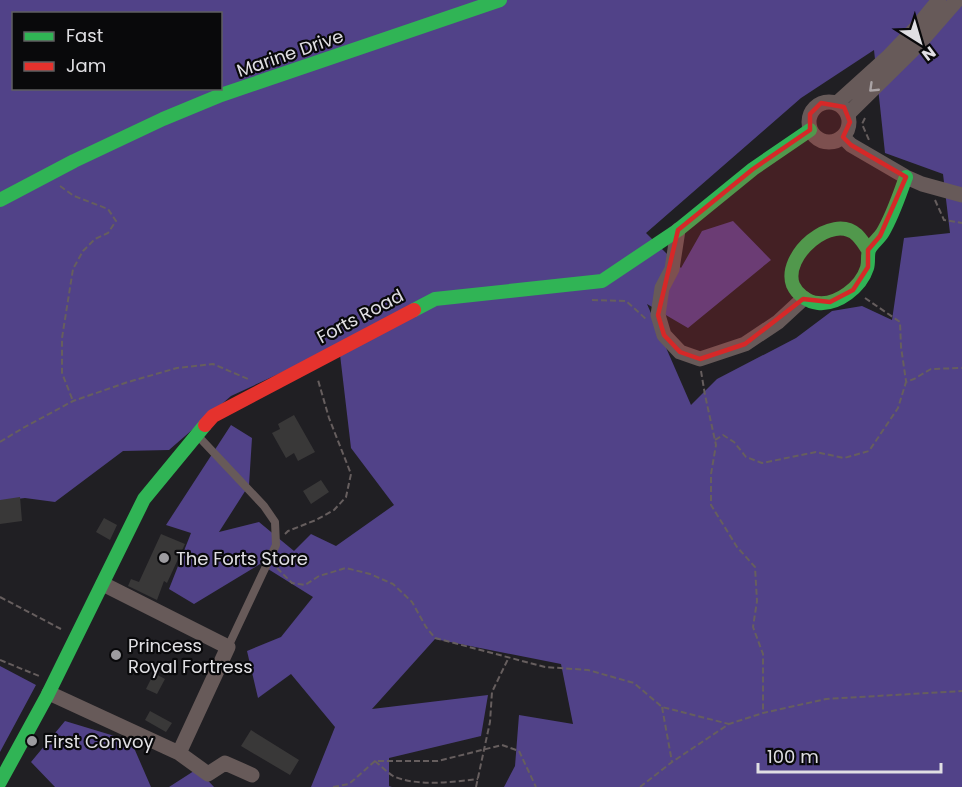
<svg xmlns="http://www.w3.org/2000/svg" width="962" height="787" viewBox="0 0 962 787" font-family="Poppins,sans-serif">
<rect width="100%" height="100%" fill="#201f23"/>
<!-- forest -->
<path fill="#514288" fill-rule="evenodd" d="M 0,0 L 962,0 L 962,787 L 504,787 L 515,766 L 519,715 L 573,724 L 561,664 L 435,639 L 372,709 L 488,695 L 481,736 L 389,758 L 389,786 L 392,787 L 311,787 L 335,727 L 291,674 L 258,698 L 247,651 L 281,637 L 313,597 L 260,564 L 194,604 L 169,589 L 191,533 L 166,525 L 231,425 L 252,438 L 249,485 L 219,532 L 259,522 L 294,551 L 311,534 L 336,546 L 394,505 L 351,448 L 339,346 L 231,396 L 169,450 L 123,451 L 55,502 L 25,498 L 0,501 ZM 14,14 L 220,14 L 220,88 L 14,88 ZM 874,50 L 885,153 L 943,174 L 950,233 L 904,238 L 892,320 L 862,306 L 832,311 L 796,338 L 717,379 L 691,405 L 647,304 L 688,328 L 771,260 L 733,221 L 702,231 L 681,268 L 646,233 L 801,98 Z
M 0,666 L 36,685 L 0,752 Z
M 65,721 L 131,741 L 151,787 L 55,787 L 31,762 Z
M 197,769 L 214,787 L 169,787 Z"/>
<!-- building -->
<path fill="#393838" d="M 294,415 L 315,452 L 298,461 L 294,453 L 286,458 L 272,433 L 280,429 L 278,424 Z
M 321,480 L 329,492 L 311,504 L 303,491 Z
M 20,497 L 22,521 L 0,524 L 0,500 Z
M 104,518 L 117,525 L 110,540 L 96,532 Z
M 161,534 L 185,544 L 167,583 L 164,581 L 157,600 L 128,586 L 131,579 L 139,582 Z
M 154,673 L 165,679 L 157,694 L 146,689 Z
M 150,711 L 172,723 L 166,732 L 145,720 Z
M 251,730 L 299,760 L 290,775 L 241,746 Z"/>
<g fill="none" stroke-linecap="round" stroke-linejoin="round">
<!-- path -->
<path stroke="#665e5e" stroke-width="2" stroke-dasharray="6 3" stroke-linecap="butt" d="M 865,118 L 862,124 L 869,140
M 60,186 L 74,196 L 108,209 L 116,221 L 108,233 L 95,239 L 83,251 L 73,269 L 62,338 L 62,373 L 73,401
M 935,200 L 944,220 L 962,223
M 865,298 L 900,322 L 901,347 L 906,381
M 592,300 L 626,301 L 646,319
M 701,371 L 705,395 L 716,445 L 711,474 L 711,505 L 737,547 L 755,567 L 757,601 L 753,627 L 763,654 L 763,713
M 715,440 L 723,435 L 734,442 L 746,457 L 762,463 L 816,452 L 844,458 L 869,451 L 898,408 L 906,382 L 914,379 L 931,369 L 962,368
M 0,442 L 23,428 L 73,401 L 128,382 L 177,368 L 213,364 L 248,379
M 285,534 L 288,531 L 316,520 L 334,510 L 346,497 L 351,474 L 329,418 L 318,380
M 277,568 L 292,583 L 305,585 L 319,576 L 346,568 L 370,574 L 393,584 L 412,602 L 426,627 L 435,638 L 545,667 L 588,670 L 634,683 L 662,707 L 729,724
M 0,597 L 61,629
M 0,660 L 39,676
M 662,707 L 672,762
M 375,761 C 381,766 387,772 393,776 C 418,787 451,782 478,779
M 333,787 L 349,784 L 375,761 L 438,761 L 502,745 L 519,751 L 536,787
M 476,787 L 490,722 L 492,692 L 509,657
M 640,787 L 672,762 L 729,724 L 763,713 L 826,699 L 962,691"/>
<!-- lane -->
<path stroke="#675a59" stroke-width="8" d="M 198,436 L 264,506 L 275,522 L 276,545 L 228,647"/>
<!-- street -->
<path stroke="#675a59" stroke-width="15" d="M809 122a20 20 0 1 1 40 0a20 20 0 1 1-40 0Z
M 837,103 L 889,56 L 916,28 L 939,0
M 848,114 L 916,47 L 957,0
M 843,137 L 851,145 L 906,177 L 922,184 L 962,195
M 678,230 L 672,269 L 662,288 L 658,315 L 664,335 L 680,352 L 700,359 L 745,344 L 778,322 L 804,298
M 49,693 L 179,753 L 228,647 L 103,584
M 179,753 L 208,774 L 225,763 L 252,775"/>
<!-- fast -->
<path stroke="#30b455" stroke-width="14" d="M 0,200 L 74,161 L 163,119 L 221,95 L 500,0
M 868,250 C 865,245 861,239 857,235 C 832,212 782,256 793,285 C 797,294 807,302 818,303 C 838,305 861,287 867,268 C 869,262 867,256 869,250 C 872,243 879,239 883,232 C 893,215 899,196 906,177
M 414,310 L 435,299 L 602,281 L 678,230 L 753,169 L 810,130
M 0,782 L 47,696 L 144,499 L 205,425"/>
<!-- jam -->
<path stroke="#e5322d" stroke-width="14" d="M 205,425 L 213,416 L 414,310"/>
</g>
<!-- one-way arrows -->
<defs><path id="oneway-chevron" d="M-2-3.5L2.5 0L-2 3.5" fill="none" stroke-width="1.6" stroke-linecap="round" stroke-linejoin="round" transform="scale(1.5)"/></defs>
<use stroke="#aaa3a5" href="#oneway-chevron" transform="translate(873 88) rotate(136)"/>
<!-- marked area -->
<path fill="#d62828" fill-opacity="0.2" stroke="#d62828" stroke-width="4.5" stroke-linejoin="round" d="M 821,103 L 844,107 L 850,122 L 843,137 L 851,145 L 906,177 L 880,236 L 868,250 L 868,267 L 853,290 L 830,302 L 803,299 L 745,344 L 700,359 L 680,352 L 664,335 L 658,315 L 678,230 L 753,169 L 810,130 L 810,114 Z"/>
<!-- markers -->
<g fill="#9d9ca0" stroke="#09090b" stroke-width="2">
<circle cx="164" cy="558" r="6"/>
<circle cx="116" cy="655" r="6"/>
<circle cx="32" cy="741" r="6"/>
</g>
<g text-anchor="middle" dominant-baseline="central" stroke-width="4.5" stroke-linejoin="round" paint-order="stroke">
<!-- street labels -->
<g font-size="18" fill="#e0dfe3" stroke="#09090b">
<text transform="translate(290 53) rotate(-19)">Marine Drive</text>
<text transform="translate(360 316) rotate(-28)">Forts Road</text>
</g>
<!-- poi labels -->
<g font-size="18" fill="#e0dfe3" stroke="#09090b" text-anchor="start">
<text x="176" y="558">The Forts Store</text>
<text x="128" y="645">Princess<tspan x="128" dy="21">Royal Fortress</tspan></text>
<text x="44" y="741">First Convoy</text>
</g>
</g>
<!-- legend -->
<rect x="12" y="12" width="210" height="78" fill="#09090b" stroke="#5f5f61" stroke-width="1.5"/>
<rect x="24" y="32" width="30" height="9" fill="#30b455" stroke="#5f5f61" stroke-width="1.5"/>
<text x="66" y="42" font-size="18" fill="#e0dfe3">Fast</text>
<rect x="24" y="62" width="30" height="9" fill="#e5322d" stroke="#5f5f61" stroke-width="1.5"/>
<text x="66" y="72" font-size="18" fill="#e0dfe3">Jam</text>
<!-- north arrow -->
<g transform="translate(920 42) rotate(143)" stroke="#09090b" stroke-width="4.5" paint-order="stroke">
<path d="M0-4.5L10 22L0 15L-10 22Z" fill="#e0dfe3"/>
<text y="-9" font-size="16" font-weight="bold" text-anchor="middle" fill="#e0dfe3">N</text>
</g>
<!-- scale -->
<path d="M758 763v9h183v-9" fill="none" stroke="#e0dfe3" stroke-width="3"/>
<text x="767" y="763" font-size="18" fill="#e0dfe3" stroke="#09090b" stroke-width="4.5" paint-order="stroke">100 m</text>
</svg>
